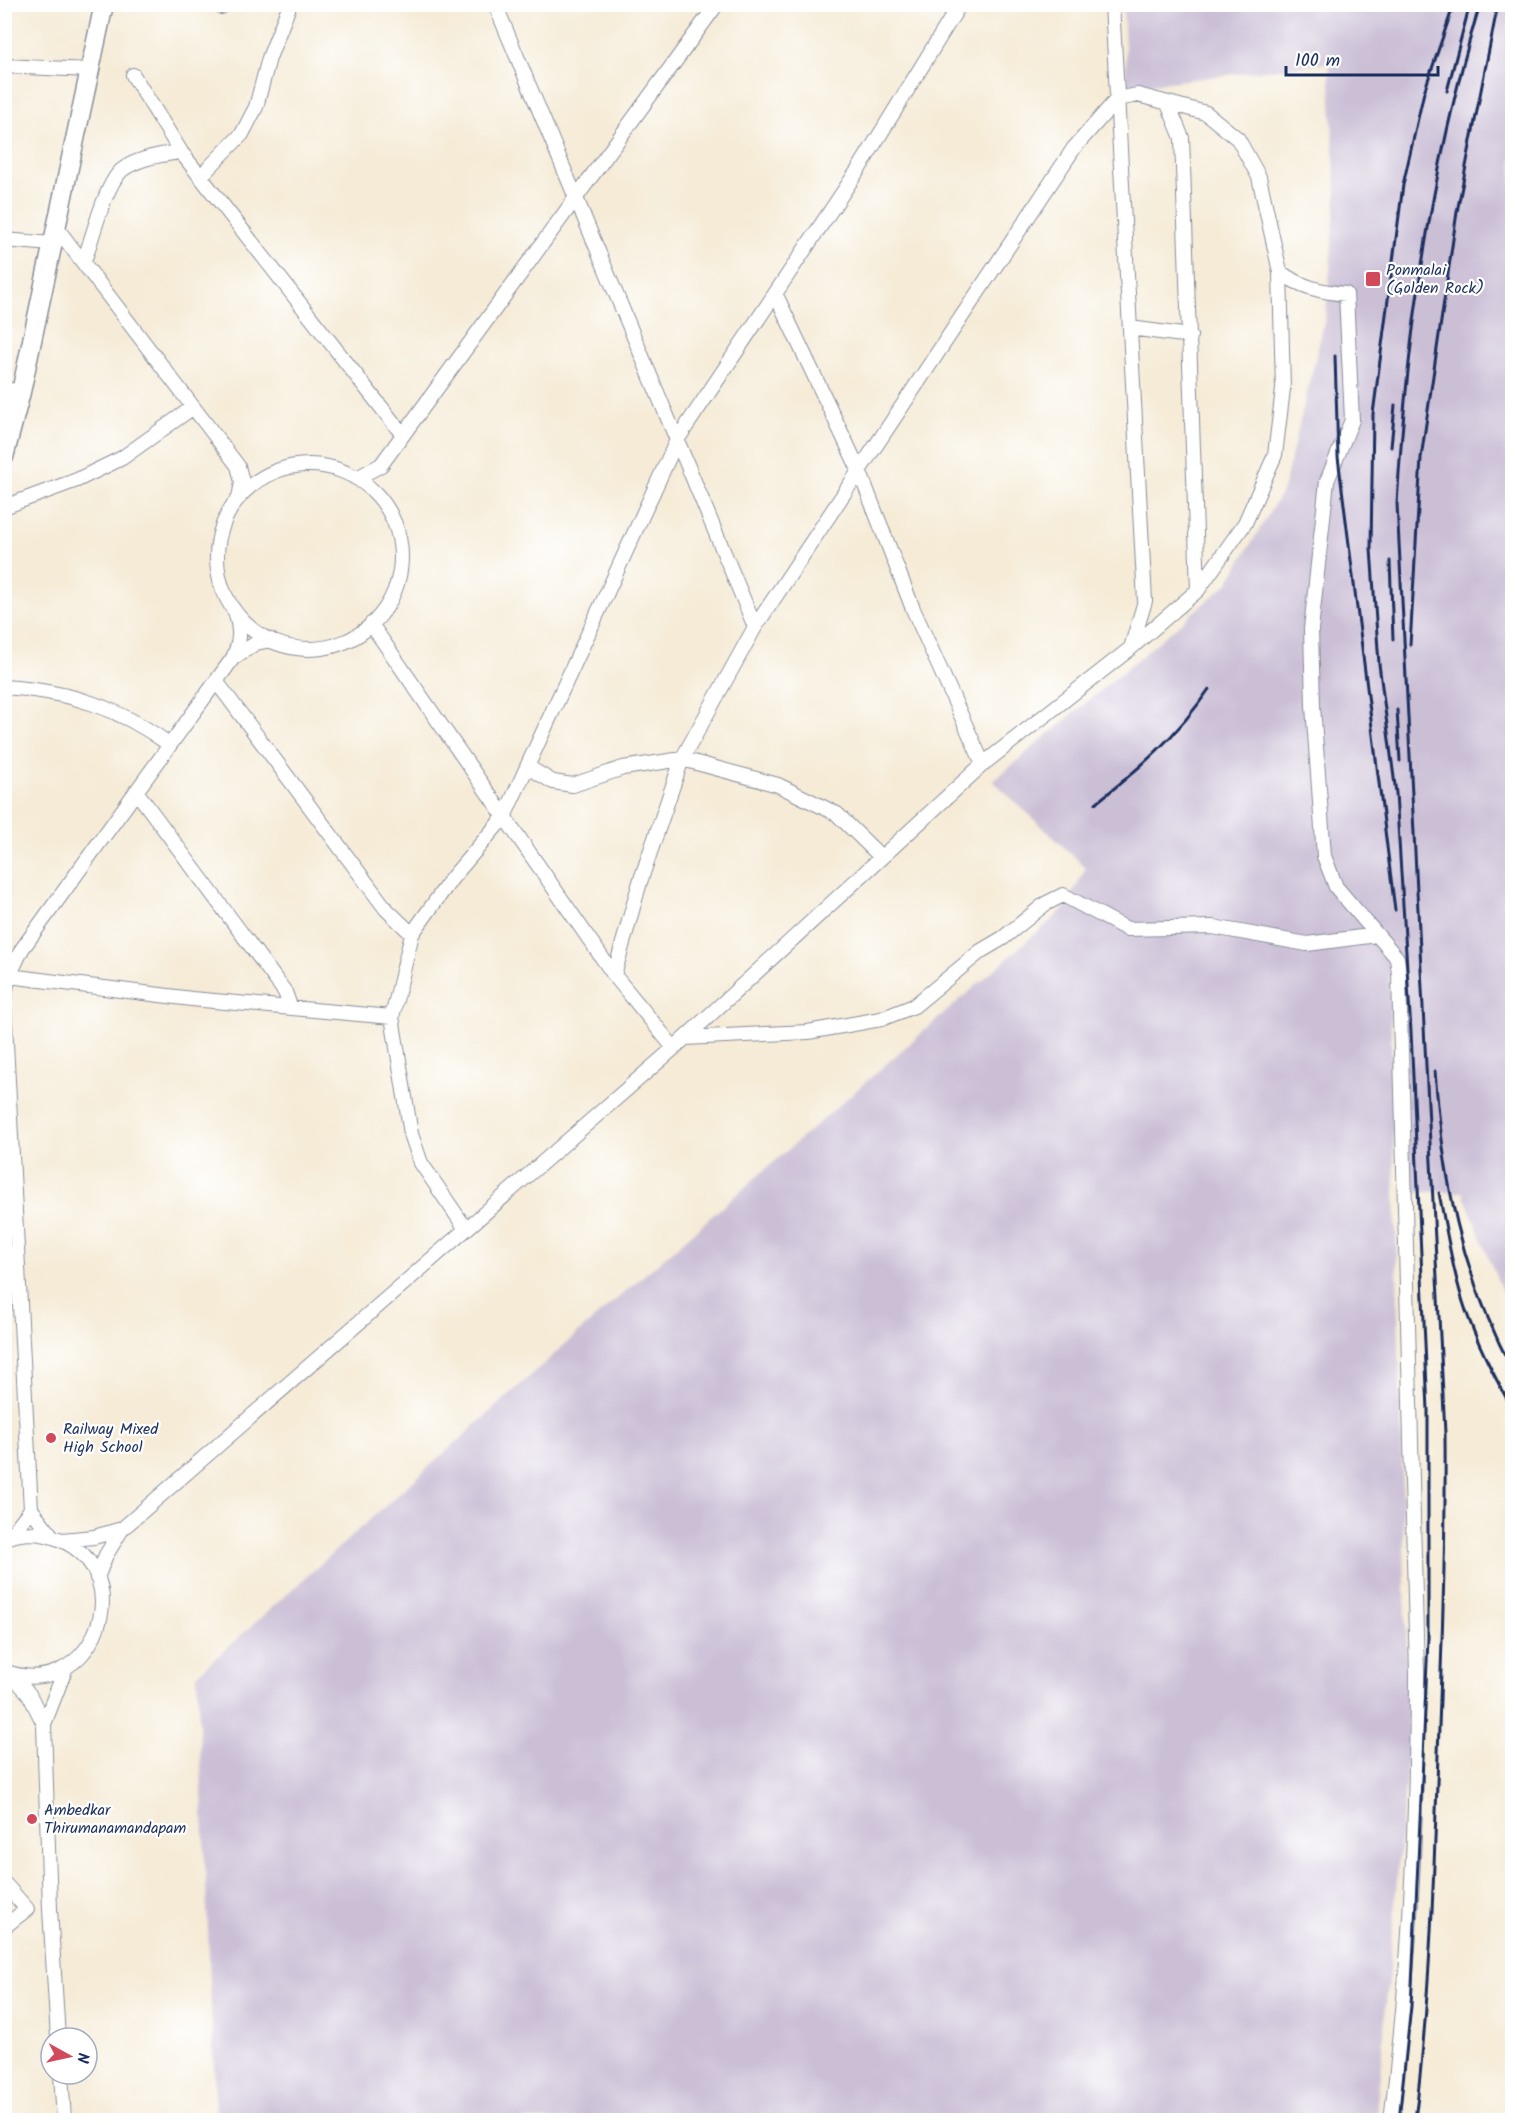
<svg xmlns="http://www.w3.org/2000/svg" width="1517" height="2125" viewBox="0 0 1517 2125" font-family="Kalam,sans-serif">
<rect width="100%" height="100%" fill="#fff"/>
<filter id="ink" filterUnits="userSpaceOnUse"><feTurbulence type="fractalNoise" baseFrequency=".0167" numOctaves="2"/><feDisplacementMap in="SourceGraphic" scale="12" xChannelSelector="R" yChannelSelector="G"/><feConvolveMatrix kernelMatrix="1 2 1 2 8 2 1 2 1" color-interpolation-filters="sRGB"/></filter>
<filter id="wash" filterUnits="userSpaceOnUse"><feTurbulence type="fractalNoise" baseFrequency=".008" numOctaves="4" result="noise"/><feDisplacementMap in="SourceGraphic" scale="24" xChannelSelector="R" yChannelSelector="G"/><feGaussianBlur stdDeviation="1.35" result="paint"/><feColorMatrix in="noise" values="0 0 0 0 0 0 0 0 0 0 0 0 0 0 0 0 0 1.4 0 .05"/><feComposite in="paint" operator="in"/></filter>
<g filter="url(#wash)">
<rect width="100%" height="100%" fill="#f5ebd6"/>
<!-- industrial -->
<path fill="#cbbfd6" d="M 1123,5 L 1512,5 L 1512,1317 L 1463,1192 L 1410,1192 L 1400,962 L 1389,959 L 1409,1742 L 1376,2120 L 216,2120 L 197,1675 L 579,1332 L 1065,908 L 1086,868 L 993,781 L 1227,584 L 1283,490 L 1326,315 L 1336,197 L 1329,63 L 1127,87 Z"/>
</g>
<g filter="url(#ink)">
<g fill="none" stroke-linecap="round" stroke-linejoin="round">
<!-- minor casing -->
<g stroke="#888d9a" stroke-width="16">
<path id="minor" d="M 495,4 L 755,627
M 221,7 L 221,4
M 4,66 L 89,70
M 133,75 L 181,152 L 403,435
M 1168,104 L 1182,138 L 1198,590
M 200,177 L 242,134 L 256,107 L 269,58 L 290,4
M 56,227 L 238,466 L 242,482 L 239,498
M 4,240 L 52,244
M 84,261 C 92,240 105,184 122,170 C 136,159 163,154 181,152
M 776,295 L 859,470 L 913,609 L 983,764
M 1130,328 L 1190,336
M 4,389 L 21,392
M217 557a92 92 0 1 1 184 0a92 92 0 1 1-184 0Z
M 357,478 L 381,465 L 717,4
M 4,507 L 77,480 L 122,458 L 192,408
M 371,624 L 614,975 L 674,1048
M 1132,647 L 1198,590 L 1245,523 L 1275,455 L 1283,389 L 1280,272
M 233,658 L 256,643 L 271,640
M 216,681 L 386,909 L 412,934
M 4,687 C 68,691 119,707 170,745
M 528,767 L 553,782 L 573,785 L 623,768 L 682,759 L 778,785 L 837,814 L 881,857
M 136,791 L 285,992 L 290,1006
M 614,975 L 640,882 L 682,759 L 755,627 L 1074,148 L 1117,99 L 1138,95 L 1206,113 L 1238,139 L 1259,177 L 1280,272 C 1300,287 1322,292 1346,294 L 1352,420 L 1327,481 L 1311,629 L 1313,706 L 1324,856 L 1336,887 L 1397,958 L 1399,974 L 1417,1674 C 1417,1822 1410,1974 1391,2120
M 9,976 L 192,999 L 392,1017
M 4,998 L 9,976 L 22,949 L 233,658 C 240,643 241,631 236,615
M 4,1006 L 31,1509 L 52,1536
M 685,1038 L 808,1032 L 881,1019 L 914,1006 L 981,951 L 1003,938 L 1045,904 L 1063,895 L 1127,929 L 1213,927 L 1307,944 L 1377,935
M 466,1229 L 421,1163 L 411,1134 L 392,1017 L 412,934 L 452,878 L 504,817 L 677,440 L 860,167 L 960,4
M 10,1536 L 31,1509
M 4,1539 C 22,1531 41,1532 59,1539 C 143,1574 92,1705 4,1671
M 62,1540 L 94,1537 L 122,1529
M 97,1578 L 106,1555 L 122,1529 L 674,1048 L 983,764 L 1131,648 L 1145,601 L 1112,4
M 11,1674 L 29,1694 L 44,1724
M 4,1883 L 27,1909 L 4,1927
M 58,2038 L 50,1909 L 44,1724 L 65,1670
M 61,2074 L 64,2120"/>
</g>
<!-- major casing -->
<g stroke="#888d9a" stroke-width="21">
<path id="major" d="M 4,457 L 21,392 L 104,4"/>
</g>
<!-- minor -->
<use href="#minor" stroke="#fff" stroke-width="14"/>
<!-- major -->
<use href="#major" stroke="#fff" stroke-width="18"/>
<!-- rail -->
<path stroke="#1b2f5e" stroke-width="3" d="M 1447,91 L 1470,4
M 1335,356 L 1338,457 L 1395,910
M 1391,447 L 1395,405
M 1390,561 L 1393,639
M 1410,645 L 1421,458 L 1457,212 L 1498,4
M 1397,710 L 1400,761
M 1096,803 C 1140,768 1177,736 1209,689
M 1435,1071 C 1443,1179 1461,1272 1512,1369
M 1439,1193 C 1447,1233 1453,1273 1466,1311 C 1478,1345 1495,1378 1512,1408
M 1399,2120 L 1411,2006 L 1423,1758 L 1428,1638 L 1428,1410 L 1411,1032 L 1396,793 L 1379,664 L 1371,549 L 1373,414 L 1403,185 L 1424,92 L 1454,4
M 1415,2120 C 1430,1999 1434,1877 1438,1754 C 1442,1647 1446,1540 1445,1433 L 1397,504 C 1407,335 1431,167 1480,4"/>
</g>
</g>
<!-- markers -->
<g fill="#d1495b" stroke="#fff" stroke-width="2">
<rect x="1365" y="271" width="16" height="16" rx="3"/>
<circle cx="51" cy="1438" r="6"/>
<circle cx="32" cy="1819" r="6"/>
</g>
<g text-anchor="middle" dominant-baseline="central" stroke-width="4.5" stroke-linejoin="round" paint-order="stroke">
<!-- poi labels -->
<g font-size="16" fill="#1b2f5e" stroke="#fff" text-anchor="start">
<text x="1386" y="270">Ponmalai<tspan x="1386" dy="18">(Golden Rock)</tspan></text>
<text x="63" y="1429">Railway Mixed<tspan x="63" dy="18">High School</tspan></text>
<text x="44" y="1810">Ambedkar<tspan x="44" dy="18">Thirumanamandapam</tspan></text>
</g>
</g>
<!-- margin -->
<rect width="1517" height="2125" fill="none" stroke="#fff" stroke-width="24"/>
<!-- north arrow -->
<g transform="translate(69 2056) rotate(98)"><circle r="28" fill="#ffffff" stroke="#a4acbf" stroke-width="1.5"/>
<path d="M0-4.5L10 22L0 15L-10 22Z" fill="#d1495b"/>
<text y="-9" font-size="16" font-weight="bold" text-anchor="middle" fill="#1b2f5e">N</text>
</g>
<!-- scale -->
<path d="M1286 66v9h152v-9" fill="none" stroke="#1b2f5e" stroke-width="3"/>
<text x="1295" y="66" font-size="18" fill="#1b2f5e" stroke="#ffffff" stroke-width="4.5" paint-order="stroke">100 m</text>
</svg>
